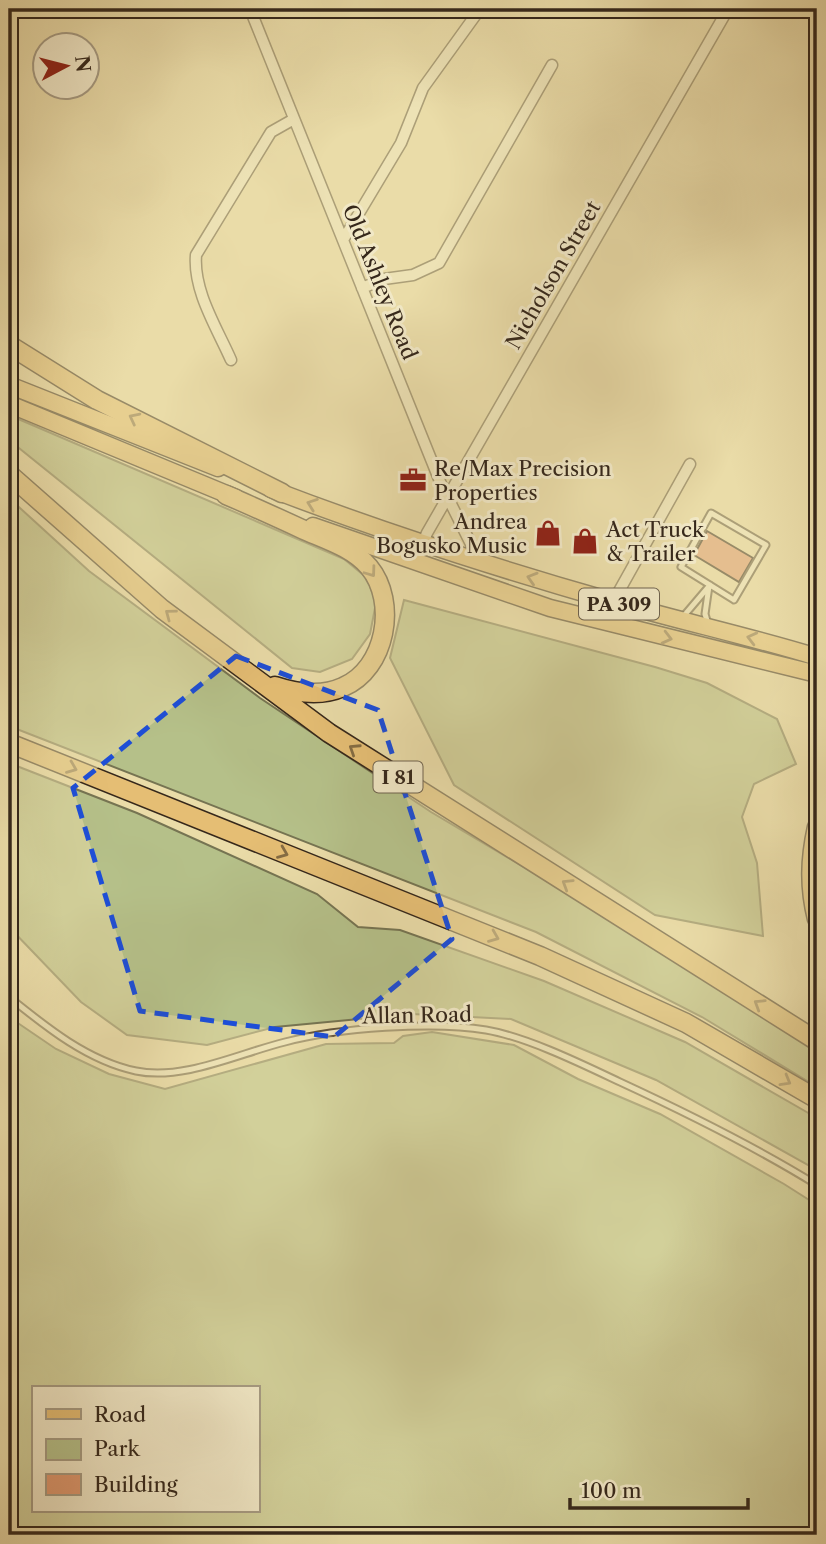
<svg xmlns="http://www.w3.org/2000/svg" width="826" height="1544" viewBox="0 0 826 1544" font-family="'Libre Caslon Text',serif">
<rect width="100%" height="100%" fill="#eadca8"/>
<filter id="stains"><feTurbulence type="fractalNoise" baseFrequency=".00286" numOctaves="4"/><feColorMatrix values="0 0 0 0 .2 0 0 0 0 .09 0 0 0 0 .02 0 0 0 .5 -.17"/></filter>
<radialGradient id="worn" r=".72"><stop offset=".6" stop-color="#630" stop-opacity="0"/><stop offset="1" stop-color="#630" stop-opacity=".3"/></radialGradient>
<!-- green -->
<path fill="#b5c089" stroke="#767452" stroke-width="2" fill-rule="evenodd" d="M 9,415 L 344,559 L 367,578 L 376,603 L 370,634 L 352,659 L 320,672 L 292,668 L 9,440 Z
M 9,498 L 89,571 L 260,698 L 431,812 L 637,934 L 817,1049 L 817,1087 L 702,1017 L 536,932 L 9,726 Z
M 404,600 L 655,667 L 707,683 L 777,719 L 796,764 L 754,784 L 742,817 L 757,863 L 763,936 L 655,915 L 454,785 L 390,658 Z
M 9,763 L 137,813 L 317,894 L 358,927 L 400,930 L 544,981 L 685,1042 L 817,1118 L 817,1170 L 656,1080 L 511,1019 L 412,1014 L 275,1027 L 207,1045 L 127,1035 L 81,1002 L 9,927 Z
M 9,1017 L 56,1049 L 109,1074 L 165,1089 L 326,1044 L 394,1043 L 403,1036 L 432,1032 L 514,1045 L 578,1079 L 660,1114 L 784,1184 L 817,1205 L 817,1535 L 9,1535 ZM 257,1388 L 257,1511 L 33,1511 L 33,1388 Z"/>
<!-- building -->
<path fill="#e19a71" stroke="#36281b" stroke-width="2" d="M 707,531 L 753,558 L 739,582 L 694,555 Z"/>
<g fill="none" stroke-linecap="round" stroke-linejoin="round">
<!-- service casing -->
<g stroke="#63553e" stroke-width="9">
<path id="service" d="M 711,513 L 766,545 L 734,600 L 681,567 Z
M 682,618 L 710,585
M 708,624 L 705,614 L 709,586
M 9,997 C 46,1027 88,1061 136,1071 C 183,1081 240,1053 285,1042 C 338,1028 433,1021 486,1030 C 527,1037 582,1064 620,1082 C 687,1113 754,1146 817,1185"/>
</g>
<!-- minor casing -->
<g stroke="#63553e" stroke-width="13">
<path id="minor" d="M 250,9 L 441,484 L 473,548 L 484,561
M 343,240 L 401,143 L 423,88 L 480,9
M 362,288 L 384,279 L 413,275 L 439,263 L 552,65
M 231,360 C 217,328 193,291 196,255 L 271,132 L 294,119
M 415,562 L 427,533 L 728,9
M 613,602 L 690,464"/>
</g>
<!-- primary casing -->
<g stroke="#36281b" stroke-width="19">
<path id="primary" d="M 9,385 L 218,468
M 9,404 L 236,498
M 271,489 C 383,532 496,568 611,601 C 679,621 749,636 817,657
M 313,526 L 550,608 L 817,674"/>
</g>
<!-- motorway casing -->
<g stroke="#36281b" stroke-width="21">
<path id="motorway" d="M 9,345 L 97,400 L 282,493
M 9,474 L 162,609 L 329,733 L 817,1041
M 226,495 C 252,506 278,518 304,530 C 327,540 353,548 369,567 C 398,602 386,669 343,687 C 321,697 296,693 275,686
M 9,743 L 540,956 L 686,1023 L 817,1099
M 817,827 C 810,859 809,887 817,919"/>
</g>
<!-- service -->
<use href="#service" stroke="#f1e8c6" stroke-width="5"/>
<!-- minor -->
<use href="#minor" stroke="#f1e8c6" stroke-width="10"/>
<!-- primary -->
<use href="#primary" stroke="#e5be74" stroke-width="16"/>
<!-- motorway -->
<use href="#motorway" stroke="#e5be74" stroke-width="18"/>
</g>
<!-- one-way arrows -->
<defs><path id="oneway-chevron" d="M-2-3.5L2.5 0L-2 3.5" fill="none" stroke-width="1.6" stroke-linecap="round" stroke-linejoin="round" transform="scale(1.75)"/></defs>
<g stroke="#856c43">
<use href="#oneway-chevron" transform="translate(134 418) rotate(-153)"/>
<use href="#oneway-chevron" transform="translate(312 504) rotate(-160)"/>
<use href="#oneway-chevron" transform="translate(371 572) rotate(54)"/>
<use href="#oneway-chevron" transform="translate(532 578) rotate(-163)"/>
<use href="#oneway-chevron" transform="translate(170 614) rotate(-143)"/>
<use href="#oneway-chevron" transform="translate(667 638) rotate(14)"/>
<use href="#oneway-chevron" transform="translate(752 638) rotate(-166)"/>
<use href="#oneway-chevron" transform="translate(354 749) rotate(-147)"/>
<use href="#oneway-chevron" transform="translate(72 768) rotate(22)"/>
<use href="#oneway-chevron" transform="translate(283 853) rotate(22)"/>
<use href="#oneway-chevron" transform="translate(567 884) rotate(-148)"/>
<use href="#oneway-chevron" transform="translate(494 937) rotate(22)"/>
<use href="#oneway-chevron" transform="translate(759 1004) rotate(-148)"/>
<use href="#oneway-chevron" transform="translate(786 1081) rotate(30)"/>
</g>
<!-- marked area -->
<path d="M0 0H826V1544H0ZM 236,656 L 378,710 L 452,939 L 334,1037 L 140,1011 L 73,788 Z" fill="#eadca8" fill-opacity=".55" fill-rule="evenodd"/>
<path fill="none" stroke="#1d4ed8" stroke-width="5" stroke-dasharray="14 9" stroke-linejoin="round" d="M 236,656 L 378,710 L 452,939 L 334,1037 L 140,1011 L 73,788 Z"/>
<!-- icons -->
<defs>
<g id="office-bare" transform="scale(2.1)"><path d="M-6-3h4V-5.5h4V-3h4V5H-6ZM-1-4.5V-3h2v-1.5ZM-6 0V1H6V0Z" fill="#8f2418" stroke="#f1e8c6" stroke-width="2.5" paint-order="stroke"/></g>
<g id="shop-bare" transform="scale(2.1)"><path d="M-5-2.5h2.3a2.7 3.5 0 0 1 5.4 0H5L5.5 6h-11ZM-1.5-2.5h3a1.5 2.3 0 0 0-3 0Z" fill="#8f2418" stroke="#f1e8c6" stroke-width="2.5" paint-order="stroke"/></g>
</defs>
<g fill-rule="evenodd">
<use href="#office-bare" x="413" y="480"/>
<use href="#shop-bare" x="548" y="533"/>
<use href="#shop-bare" x="585" y="541"/>
</g>
<g text-anchor="middle" dominant-baseline="central" stroke-width="6" stroke-linejoin="round" paint-order="stroke">
<!-- shield labels -->
<g fill="#f1e8c6" stroke="#6e624e" stroke-width="2">
<rect x="579" y="588.5" width="80" height="31" rx="5"/>
<rect x="373.5" y="761.5" width="49" height="31" rx="5"/>
</g>
<g font-size="19" font-weight="bold" fill="#36281b">
<text x="619" y="604">PA 309</text>
<text x="398" y="777">I 81</text>
</g>
<!-- street labels -->
<g font-size="21" fill="#36281b" stroke="#f1e8c6">
<text transform="translate(553 275) rotate(-60)">Nicholson Street</text>
<text transform="translate(380 282) rotate(68)">Old Ashley Road</text>
<text transform="translate(417 1015) rotate(-1)">Allan Road</text>
</g>
<!-- poi labels -->
<g font-size="21" fill="#36281b" stroke="#f1e8c6" text-anchor="start">
<text x="434" y="468">Re/Max Precision<tspan x="434" dy="24">Properties</tspan></text>
<text x="527" y="521" text-anchor="end">Andrea<tspan x="527" dy="24">Bogusko Music</tspan></text>
<text x="606" y="529">Act Truck<tspan x="606" dy="24">&amp; Trailer</tspan></text>
</g>
</g>
<!-- margin -->
<rect width="826" height="1544" fill="none" stroke="#eadca8" stroke-width="35"/>
<rect x="10" y="10" width="805" height="1523" fill="none" stroke="#36281b" stroke-width="3.5"/>
<rect x="18" y="18" width="791" height="1509" fill="none" stroke="#36281b" stroke-width="2"/>
<!-- legend -->
<rect x="32" y="1386" width="228" height="126" fill="#f1e8c6" stroke="#a69b82" stroke-width="2"/>
<rect x="46" y="1409" width="35" height="10" fill="#e5be74" stroke="#a69b82" stroke-width="2"/>
<text x="94" y="1422" font-size="21" fill="#36281b">Road</text>
<rect x="46" y="1439" width="35" height="21" fill="#b5c089" stroke="#a69b82" stroke-width="2"/>
<text x="94" y="1456" font-size="21" fill="#36281b">Park</text>
<rect x="46" y="1474" width="35" height="21" fill="#e19a71" stroke="#a69b82" stroke-width="2"/>
<text x="94" y="1492" font-size="21" fill="#36281b">Building</text>
<!-- north arrow -->
<g transform="translate(66 66) rotate(83)"><circle r="33" fill="#f1e8c6" stroke="#a69b82" stroke-width="2"/>
<path d="M0-5L12 26L0 18L-12 26Z" fill="#8f2418"/>
<text y="-10" font-size="19" font-weight="bold" text-anchor="middle" fill="#36281b">N</text>
</g>
<!-- scale -->
<path d="M570 1498v10h178v-10" fill="none" stroke="#36281b" stroke-width="3.5"/>
<text x="581" y="1498" font-size="21" fill="#36281b" stroke="#f1e8c6" stroke-width="5" paint-order="stroke">100 m</text>
<rect width="100%" height="100%" filter="url(#stains)"/>
<rect width="100%" height="100%" fill="url(#worn)"/>
</svg>
